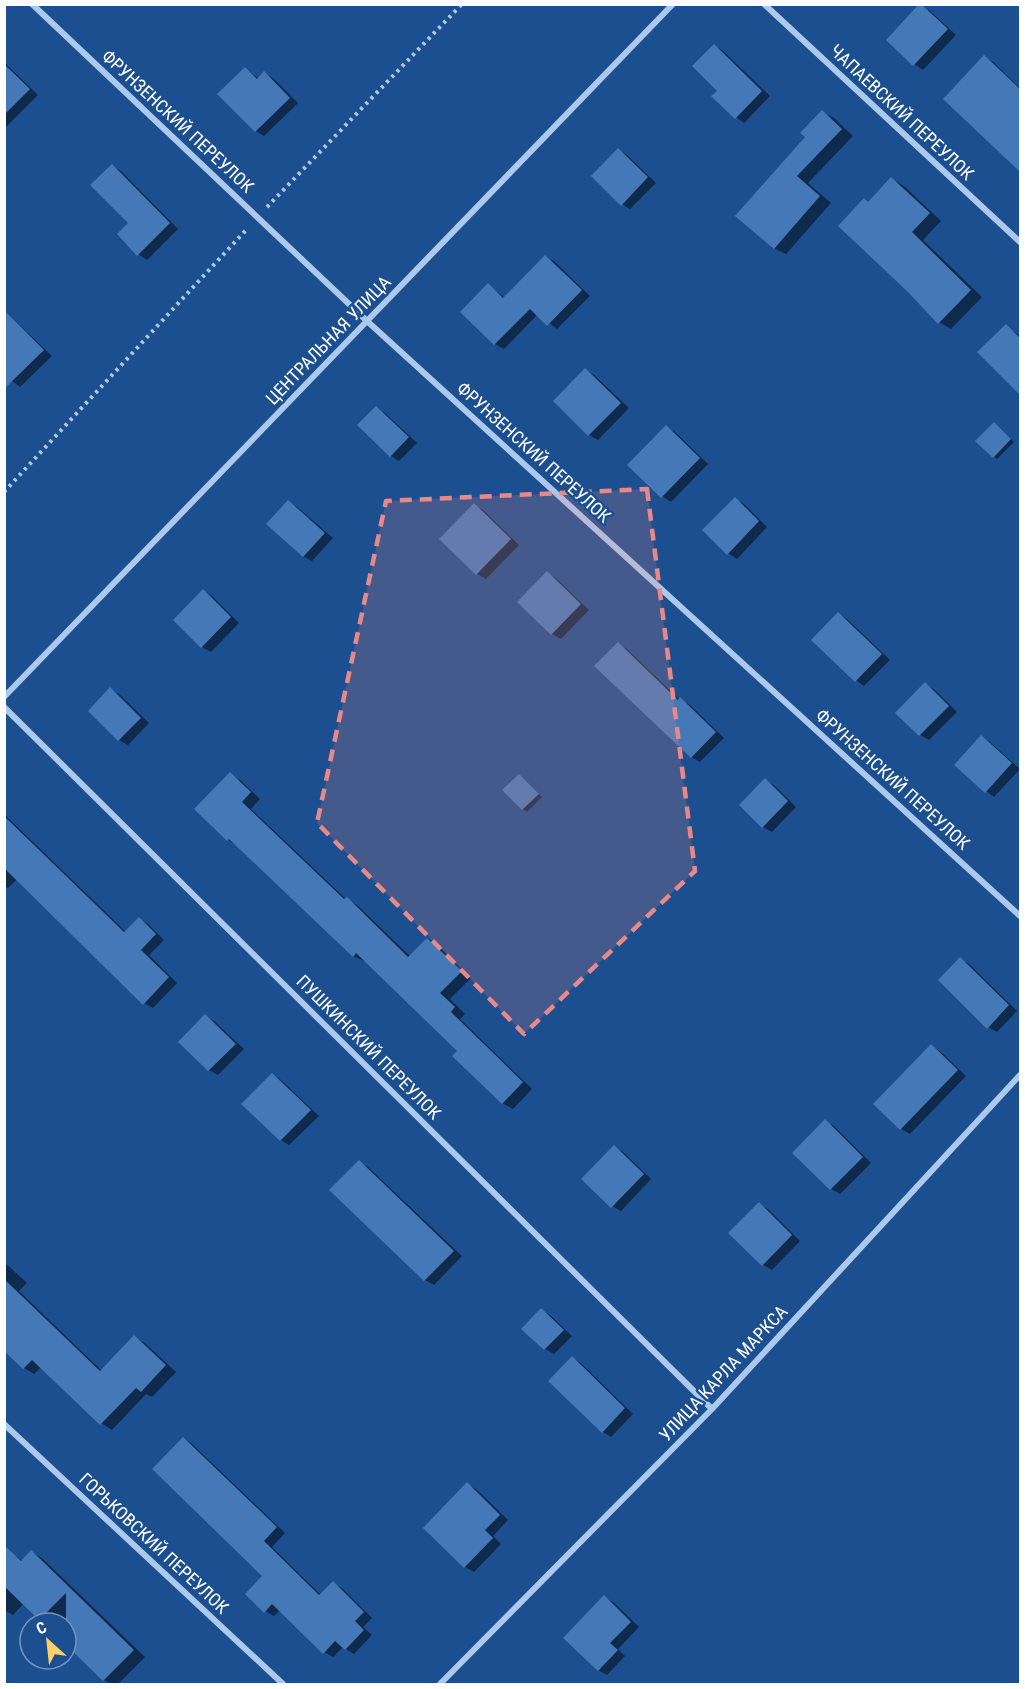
<svg xmlns="http://www.w3.org/2000/svg" width="1025" height="1689" viewBox="0 0 1025 1689" font-family="'Roboto Condensed',sans-serif">
<rect width="100%" height="100%" fill="#1c4f8f"/>
<!-- shadow -->
<path fill="#0007" d="M 920,5 L 929,10 L 956,35 L 923,70 L 914,64 Z
M 714,45 L 723,51 L 770,96 L 744,123 L 736,117 Z
M 984,57 L 993,62 L 1020,88 L 1020,170 L 945,99 Z
M 4,62 L 38,95 L 5,128 L 4,128 Z
M 246,69 L 259,79 L 264,73 L 273,78 L 298,103 L 264,136 L 256,131 Z
M 822,112 L 834,118 L 853,136 L 808,183 L 831,203 L 786,254 L 774,248 L 807,136 Z
M 618,150 L 627,155 L 656,183 L 630,209 L 622,204 Z
M 112,166 L 121,171 L 178,229 L 147,260 L 138,254 Z
M 892,179 L 904,186 L 941,221 L 923,240 L 982,297 L 951,329 L 939,322 L 869,203 Z
M 546,257 L 555,262 L 590,296 L 557,329 L 538,314 L 504,349 L 495,344 L 488,285 L 505,298 Z
M 4,310 L 52,356 L 20,387 L 4,375 Z
M 1006,326 L 1020,336 L 1020,391 L 1016,388 Z
M 586,370 L 594,375 L 629,408 L 598,440 L 589,435 Z
M 376,407 L 385,413 L 417,443 L 399,461 L 391,456 Z
M 998,426 L 1014,442 L 997,459 L 994,457 Z
M 666,427 L 675,432 L 708,464 L 671,502 L 662,496 Z
M 735,499 L 744,504 L 767,527 L 737,559 L 728,553 Z
M 288,502 L 297,507 L 333,538 L 312,561 L 303,556 Z
M 474,505 L 483,510 L 519,545 L 486,579 L 477,574 L 441,539 Z
M 548,573 L 556,578 L 589,610 L 561,639 L 552,634 L 519,602 Z
M 204,591 L 212,596 L 239,623 L 211,652 L 202,647 Z
M 839,614 L 847,619 L 890,660 L 864,686 L 856,680 Z
M 618,644 L 627,649 L 680,700 L 689,704 L 724,738 L 700,762 L 691,757 Z
M 925,684 L 934,689 L 957,712 L 929,740 L 920,735 Z
M 110,689 L 119,694 L 149,723 L 128,745 L 119,740 Z
M 981,737 L 990,742 L 1020,769 L 994,797 L 986,791 Z
M 230,774 L 240,780 L 260,799 L 251,809 L 346,899 L 357,905 L 411,957 L 428,939 L 438,945 L 471,978 L 450,999 L 465,1014 L 460,1019 L 532,1089 L 513,1109 L 502,1103 L 459,1051 L 365,960 L 364,961 L 353,956 L 238,846 L 228,840 Z
M 523,778 L 542,797 L 527,812 L 523,809 Z
M 765,780 L 774,785 L 796,807 L 772,832 L 763,827 Z
M 4,814 L 126,932 L 139,919 L 148,924 L 164,940 L 149,955 L 177,983 L 153,1008 L 144,1003 L 18,878 L 8,888 L 4,886 Z
M 960,959 L 969,964 L 1017,1011 L 997,1032 L 988,1027 Z
M 206,1016 L 214,1021 L 244,1049 L 218,1075 L 209,1070 L 180,1042 Z
M 931,1046 L 940,1051 L 966,1076 L 910,1134 L 901,1129 Z
M 272,1074 L 281,1080 L 319,1116 L 289,1145 L 281,1140 Z
M 825,1121 L 834,1126 L 871,1163 L 840,1194 L 831,1189 L 794,1153 Z
M 614,1147 L 623,1152 L 651,1179 L 621,1211 L 612,1206 Z
M 359,1162 L 368,1167 L 462,1256 L 434,1285 L 425,1280 L 332,1190 Z
M 759,1204 L 768,1209 L 800,1241 L 772,1270 L 763,1265 Z
M 4,1262 L 27,1283 L 19,1291 L 102,1371 L 134,1337 L 145,1343 L 176,1372 L 152,1397 L 146,1394 L 112,1430 L 101,1423 L 41,1367 L 34,1374 L 24,1368 L 4,1348 Z
M 541,1310 L 550,1315 L 572,1336 L 554,1354 L 545,1349 L 523,1328 Z
M 573,1358 L 581,1363 L 633,1414 L 611,1437 L 603,1432 Z
M 183,1438 L 192,1444 L 285,1533 L 272,1547 L 321,1595 L 333,1583 L 342,1588 L 372,1618 L 363,1627 L 372,1635 L 354,1654 L 343,1647 L 333,1657 L 324,1652 L 280,1610 L 274,1616 L 265,1611 L 264,1576 Z
M 467,1484 L 476,1489 L 508,1520 L 493,1536 L 501,1544 L 474,1572 L 465,1567 Z
M 8,1551 L 23,1561 L 32,1552 L 43,1559 L 145,1657 L 118,1684 L 112,1684 L 104,1680 L 66,1643 L 66,1623 L 45,1623 L 24,1603 L 13,1615 L 4,1610 L 4,1555 Z
M 604,1597 L 613,1602 L 639,1627 L 618,1649 L 625,1656 L 607,1675 L 598,1670 Z"/>
<!-- building -->
<path fill="#4578b7" d="M 919,4 L 921,4 L 948,29 L 913,66 L 886,40 Z
M 714,44 L 762,91 L 735,119 L 711,96 L 717,91 L 692,66 Z
M 984,55 L 1020,89 L 1020,172 L 943,99 Z
M 4,64 L 30,89 L 4,115 Z
M 245,67 L 257,79 L 264,71 L 290,98 L 255,132 L 217,94 Z
M 822,110 L 842,129 L 797,176 L 820,196 L 774,249 L 735,216 L 805,137 L 800,133 Z
M 618,148 L 648,177 L 621,206 L 591,176 Z
M 112,164 L 170,223 L 137,256 L 117,234 L 128,223 L 90,185 Z
M 891,177 L 930,213 L 912,232 L 971,290 L 938,324 L 908,292 L 838,226 L 864,198 L 868,202 Z
M 545,255 L 582,290 L 547,326 L 530,309 L 494,345 L 460,312 L 488,283 L 503,298 Z
M 4,310 L 44,350 L 4,389 Z
M 1006,324 L 1020,338 L 1020,395 L 977,352 Z
M 585,368 L 621,403 L 588,436 L 553,401 Z
M 376,406 L 409,437 L 390,457 L 357,425 Z
M 994,422 L 1011,439 L 993,458 L 975,441 Z
M 666,425 L 700,458 L 661,498 L 627,465 Z
M 735,497 L 759,521 L 727,555 L 702,530 Z
M 288,500 L 325,533 L 303,557 L 266,524 Z
M 474,503 L 511,539 L 476,575 L 439,539 Z
M 547,571 L 581,604 L 551,635 L 517,602 Z
M 203,589 L 231,617 L 201,648 L 173,620 Z
M 838,612 L 882,654 L 855,682 L 811,640 Z
M 618,642 L 678,700 L 680,697 L 716,732 L 691,758 L 594,666 Z
M 925,682 L 949,706 L 919,736 L 895,713 Z
M 110,687 L 141,718 L 118,741 L 88,711 Z
M 981,735 L 1012,763 L 985,793 L 954,765 Z
M 230,772 L 251,792 L 242,802 L 344,899 L 347,897 L 408,957 L 427,938 L 462,971 L 440,993 L 455,1007 L 451,1012 L 523,1082 L 502,1104 L 452,1056 L 457,1051 L 356,953 L 353,957 L 229,839 L 227,841 L 194,809 Z
M 519,774 L 539,794 L 522,810 L 502,790 Z
M 765,778 L 788,801 L 762,828 L 739,805 Z
M 4,816 L 124,932 L 139,917 L 156,934 L 141,950 L 169,977 L 143,1005 L 4,868 Z
M 960,957 L 1009,1005 L 987,1029 L 938,980 Z
M 205,1014 L 236,1044 L 208,1071 L 178,1042 Z
M 931,1044 L 958,1070 L 900,1130 L 873,1104 Z
M 272,1073 L 311,1110 L 280,1141 L 241,1104 Z
M 825,1119 L 863,1157 L 830,1190 L 792,1153 Z
M 614,1145 L 644,1174 L 611,1208 L 581,1179 Z
M 359,1160 L 454,1251 L 424,1281 L 329,1190 Z
M 759,1202 L 792,1235 L 762,1266 L 728,1233 Z
M 4,1279 L 100,1371 L 134,1335 L 166,1365 L 141,1392 L 136,1388 L 100,1425 L 32,1360 L 23,1369 L 4,1351 Z
M 541,1308 L 564,1330 L 544,1350 L 521,1329 Z
M 572,1356 L 625,1408 L 602,1433 L 548,1381 Z
M 183,1437 L 277,1527 L 264,1541 L 319,1595 L 333,1581 L 364,1612 L 355,1621 L 364,1630 L 345,1650 L 335,1641 L 323,1654 L 272,1604 L 264,1613 L 245,1594 L 262,1576 L 152,1469 Z
M 467,1482 L 500,1515 L 485,1530 L 493,1538 L 464,1568 L 423,1528 Z
M 4,1545 L 21,1561 L 31,1550 L 134,1650 L 103,1681 L 66,1645 L 66,1593 L 39,1620 L 4,1586 Z
M 604,1595 L 631,1622 L 610,1643 L 618,1650 L 598,1671 L 563,1638 Z"/>
<g fill="none" stroke-linecap="round" stroke-linejoin="round">
<!-- path -->
<path stroke="#abc9ed" stroke-width="4" stroke-dasharray="3 4.5" stroke-linecap="butt" d="M 267,207 L 462,4
M 4,492 L 246,230"/>
<!-- street -->
<path stroke="#abc9ed" stroke-width="6" d="M 32,4 L 367,321 L 1020,916
M 764,4 L 1020,242
M 4,697 L 673,4
M 4,707 L 712,1409
M 4,1424 L 283,1684
M 440,1684 L 712,1409 L 1020,1075"/>
</g>
<!-- marked area -->
<path fill="#e88989" fill-opacity="0.2" stroke="#e88989" stroke-width="4.5" stroke-dasharray="12 8" stroke-linejoin="round" d="M 647,489 L 695,871 L 524,1034 L 317,823 L 386,501 Z"/>
<g text-anchor="middle" dominant-baseline="central" stroke-width="5" stroke-linejoin="round" paint-order="stroke">
<!-- street labels -->
<g font-size="18" fill="#fff" stroke="#1c4f8f">
<text transform="translate(902 112) rotate(43)">ЧАПАЕВСКИЙ ПЕРЕУЛОК</text>
<text transform="translate(178 121) rotate(43)">ФРУНЗЕНСКИЙ ПЕРЕУЛОК</text>
<text transform="translate(328 340) rotate(-46)">ЦЕНТРАЛЬНАЯ УЛИЦА</text>
<text transform="translate(534 452) rotate(42)">ФРУНЗЕНСКИЙ ПЕРЕУЛОК</text>
<text transform="translate(893 779) rotate(42)">ФРУНЗЕНСКИЙ ПЕРЕУЛОК</text>
<text transform="translate(369 1047) rotate(45)">ПУШКИНСКИЙ ПЕРЕУЛОК</text>
<text transform="translate(723 1373) rotate(-47)">УЛИЦА КАРЛА МАРКСА</text>
<text transform="translate(154 1543) rotate(43)">ГОРЬКОВСКИЙ ПЕРЕУЛОК</text>
</g>
</g>
<!-- border -->
<rect width="1025" height="1689" fill="none" stroke="#ffffff" stroke-width="12"/>
<!-- north arrow -->
<g transform="translate(48 1641) rotate(333)"><circle r="28" fill="#1c4f8f" stroke="#7795bc" stroke-width="1.5"/>
<path d="M0-4.5L10 22L0 15L-10 22Z" fill="#fdd169"/>
<text y="-9" font-size="16" font-weight="bold" text-anchor="middle" fill="#ffffff">С</text>
</g>
</svg>
